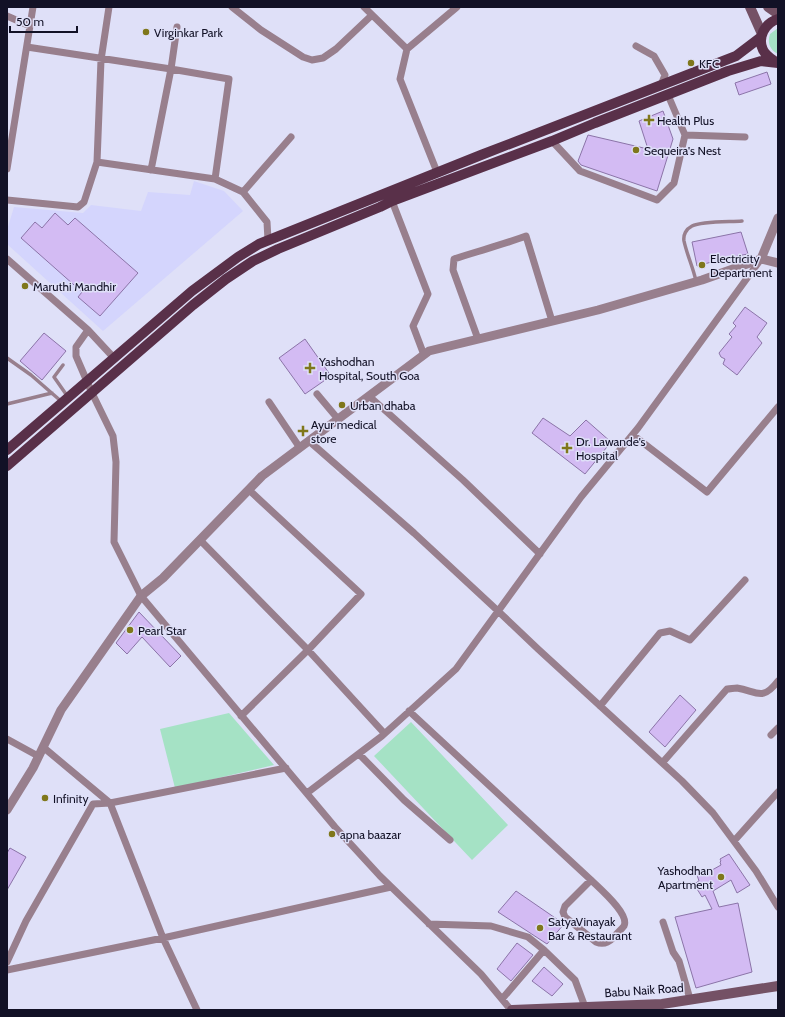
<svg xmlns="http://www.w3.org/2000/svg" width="785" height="1017" viewBox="0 0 785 1017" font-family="Cabin,sans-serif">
<rect width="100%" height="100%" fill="#dfe0f8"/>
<!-- built -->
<path fill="#d4d5fd" d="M 194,181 L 224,191 L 243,211 L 103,331 L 7,244 L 7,230 L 14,207 L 83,213 L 91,205 L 141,211 L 148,192 L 190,195 Z"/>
<!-- green -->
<path fill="#a5e2c5" d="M 778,28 L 778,54 C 770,50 767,43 770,34 Z
M 229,713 L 274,765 L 175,788 L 160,729 Z
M 411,722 L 508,825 L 472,860 L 374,756 Z"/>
<!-- building -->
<path fill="#d3bbf3" stroke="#8b74a8" d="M 767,72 L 771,84 L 739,95 L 735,83 Z
M 663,111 L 673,139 L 657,191 L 581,165 L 578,161 L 588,135 L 648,149 L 639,121 Z
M 55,213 L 68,225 L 75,218 L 138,273 L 100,316 L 78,297 L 82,292 L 21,238 L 35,222 L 42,228 Z
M 741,232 L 748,254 L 715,260 L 715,261 L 697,266 L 692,242 Z
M 745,307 L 767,323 L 757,337 L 762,343 L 737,375 L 723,364 L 725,359 L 721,357 L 719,353 L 732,337 L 729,334 L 736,326 L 733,323 Z
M 44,333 L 66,351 L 42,380 L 20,361 Z
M 305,339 L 331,376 L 305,394 L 279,358 Z
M 543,418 L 570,436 L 586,420 L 611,442 L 585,474 L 532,433 Z
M 139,612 L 181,656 L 170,667 L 142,637 L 127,654 L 116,643 Z
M 680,695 L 696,710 L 665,747 L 649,732 Z
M 10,848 L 26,857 L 7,890 L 7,853 Z
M 729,854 L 750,885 L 737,893 L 731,880 L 713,891 L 719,907 L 738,903 L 752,972 L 696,988 L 675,917 L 712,909 L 705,895 L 702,897 L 694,884 L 699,881 L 697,875 L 702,871 L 705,874 L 721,865 L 720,862 L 721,861 L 720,859 Z
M 516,891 L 564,924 L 547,944 L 498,912 Z
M 517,943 L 533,955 L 511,981 L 497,969 Z
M 544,967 L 563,984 L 552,996 L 532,981 Z"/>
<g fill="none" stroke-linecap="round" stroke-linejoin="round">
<!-- service -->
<path stroke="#987f8d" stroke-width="3.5" d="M 696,281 C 693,267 687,255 684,241 C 683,235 686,229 692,226 C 702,221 730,222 742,221
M 7,358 L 31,375 L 62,402
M 63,365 L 54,377 L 68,397
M 7,404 L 52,393"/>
<!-- minor -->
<path stroke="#987f8d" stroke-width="7" d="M 232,7 L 261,30 L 303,57 L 312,60 L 323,58 L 336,49 L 372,15
M 364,7 L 407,49
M 7,16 L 30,26
M 636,46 L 654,56 L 665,75 L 661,85
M 27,47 L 171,69 L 177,27
M 685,135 L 745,137
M 552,141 L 580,171 L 657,200 L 674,183 L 685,135 L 668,95
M 97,162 L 101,60 L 109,7
M 7,169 L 33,7
M 437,172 L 400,79 L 407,49 L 457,7
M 215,179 L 243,192
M 7,200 L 78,207 L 84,202 L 97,162 L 215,179 L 229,79 L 171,69 L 151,170
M 392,201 L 428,294 L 413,326 L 424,355
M 268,240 L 267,222 L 243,192 L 291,137
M 7,259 L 88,330 L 114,358
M 88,330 L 76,347 L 76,356 L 92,393 L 113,436 L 116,462 L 114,542 L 141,596 L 335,827 L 380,876 L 481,974 L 511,1010
M 478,339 L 453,270 L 454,259 C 478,251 502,245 526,236 L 552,321
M 317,394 L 338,419
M 369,396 L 463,480 L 540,554
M 269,402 L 300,448
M 633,435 L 707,492 L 778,407
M 309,441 L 414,533 L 498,611 L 538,649 L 682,781 L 713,813 L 756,871 L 778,907
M 200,540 L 308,650 L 384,733
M 600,706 L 660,633 L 670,631 L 690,640 L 745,580
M 409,711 L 591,880 C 599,888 630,914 624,926 C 621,930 616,934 613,938 C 608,943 603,945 596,942 L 565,917 L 563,912 L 565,906 L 591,880
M 241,716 L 308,650 L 361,594 L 249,490
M 771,735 L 778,728
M 7,739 L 38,756
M 43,747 L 110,803
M 359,754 L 404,800 L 450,840
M 663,762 L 727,689 C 730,689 734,688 737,688 C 757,691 762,702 778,681
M 307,793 L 382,736 L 456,669 L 581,497 L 638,428 L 761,259
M 734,841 L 778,792
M 663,922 L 673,952 L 679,961 L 690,999
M 429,924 L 491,926 L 528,937 L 544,950 L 575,980 L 585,1007
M 7,962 L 26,921 L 93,804 L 110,803
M 7,970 L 163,938 L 110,803 L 286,768
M 502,999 L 544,950
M 197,1010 L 163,938 L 391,887"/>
<!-- tertiary -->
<path stroke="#987f8d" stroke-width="9" d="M 761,259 L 778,218
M 7,810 L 33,768 L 61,710 L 141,596 L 163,578 L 262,476 L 429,351 L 598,310 L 702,280 L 761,259 L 778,263"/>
<!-- secondary -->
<path stroke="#745165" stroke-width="10" d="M 750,7 L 762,34
M 768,7 L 778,14
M 512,1010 L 662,1004 L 778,986"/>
<!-- primary -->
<path stroke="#593049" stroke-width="10" d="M 777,63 C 772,59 766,56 763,50 C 757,37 765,23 778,19
M 7,450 L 192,291 L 238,257 L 259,244 L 481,155 L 736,56 L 761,37
M 7,466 L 193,305 L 226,279 L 253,261 L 278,249 L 380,207 L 392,201 L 552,141 L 595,123 L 728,71 L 761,61 L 778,63"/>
</g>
<!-- markers -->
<g fill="#7f771b" stroke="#dfe0f8" stroke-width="1.5">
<circle cx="146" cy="32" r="4"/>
<circle cx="691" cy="63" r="4"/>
<path d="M647 114h4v4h4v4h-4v4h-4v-4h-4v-4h4z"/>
<circle cx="636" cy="150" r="4"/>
<circle cx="702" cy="265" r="4"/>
<circle cx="25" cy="286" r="4"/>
<path d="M308 362h4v4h4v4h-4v4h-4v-4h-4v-4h4z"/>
<circle cx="342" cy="405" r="4"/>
<path d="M301 425h4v4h4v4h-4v4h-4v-4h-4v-4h4z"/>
<path d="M565 442h4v4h4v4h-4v4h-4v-4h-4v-4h4z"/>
<circle cx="130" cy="630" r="4"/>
<circle cx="45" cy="798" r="4"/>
<circle cx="332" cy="834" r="4"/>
<circle cx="721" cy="877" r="4"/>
<circle cx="540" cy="928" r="4"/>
</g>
<g text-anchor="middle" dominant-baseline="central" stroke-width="3" stroke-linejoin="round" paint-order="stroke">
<!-- poi labels -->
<g font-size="12" fill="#121126" stroke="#dfe0f8" text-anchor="start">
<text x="154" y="32">Virginkar Park</text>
<text x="699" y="63">KFC</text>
<text x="657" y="120">Health Plus</text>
<text x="644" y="150">Sequeira's Nest</text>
<text x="710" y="258">Electricity<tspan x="710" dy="14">Department</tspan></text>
<text x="33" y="286">Maruthi Mandhir</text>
<text x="319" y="361">Yashodhan<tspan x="319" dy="14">Hospital, South Goa</tspan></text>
<text x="350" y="405">Urban dhaba</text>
<text x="311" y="424">Ayur medical<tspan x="311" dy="14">store</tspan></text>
<text x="576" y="441">Dr. Lawande's<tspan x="576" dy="14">Hospital</tspan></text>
<text x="138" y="630">Pearl Star</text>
<text x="53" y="798">Infinity</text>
<text x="340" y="834">apna baazar</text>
<text x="713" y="870" text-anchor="end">Yashodhan<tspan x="713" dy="14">Apartment</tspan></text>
<text x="548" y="921">SatyaVinayak<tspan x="548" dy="14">Bar &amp; Restaurant</tspan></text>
</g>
<!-- street labels -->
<g font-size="12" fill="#121126" stroke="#dfe0f8">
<text transform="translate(644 990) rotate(-4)">Babu Naik Road</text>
</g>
</g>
<!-- border -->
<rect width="785" height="1017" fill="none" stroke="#121126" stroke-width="16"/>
<!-- scale -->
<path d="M10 26v6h67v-6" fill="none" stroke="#121126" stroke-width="2"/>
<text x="16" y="26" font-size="12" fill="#121126" stroke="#dfe0f8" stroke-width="3" paint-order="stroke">50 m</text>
</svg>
